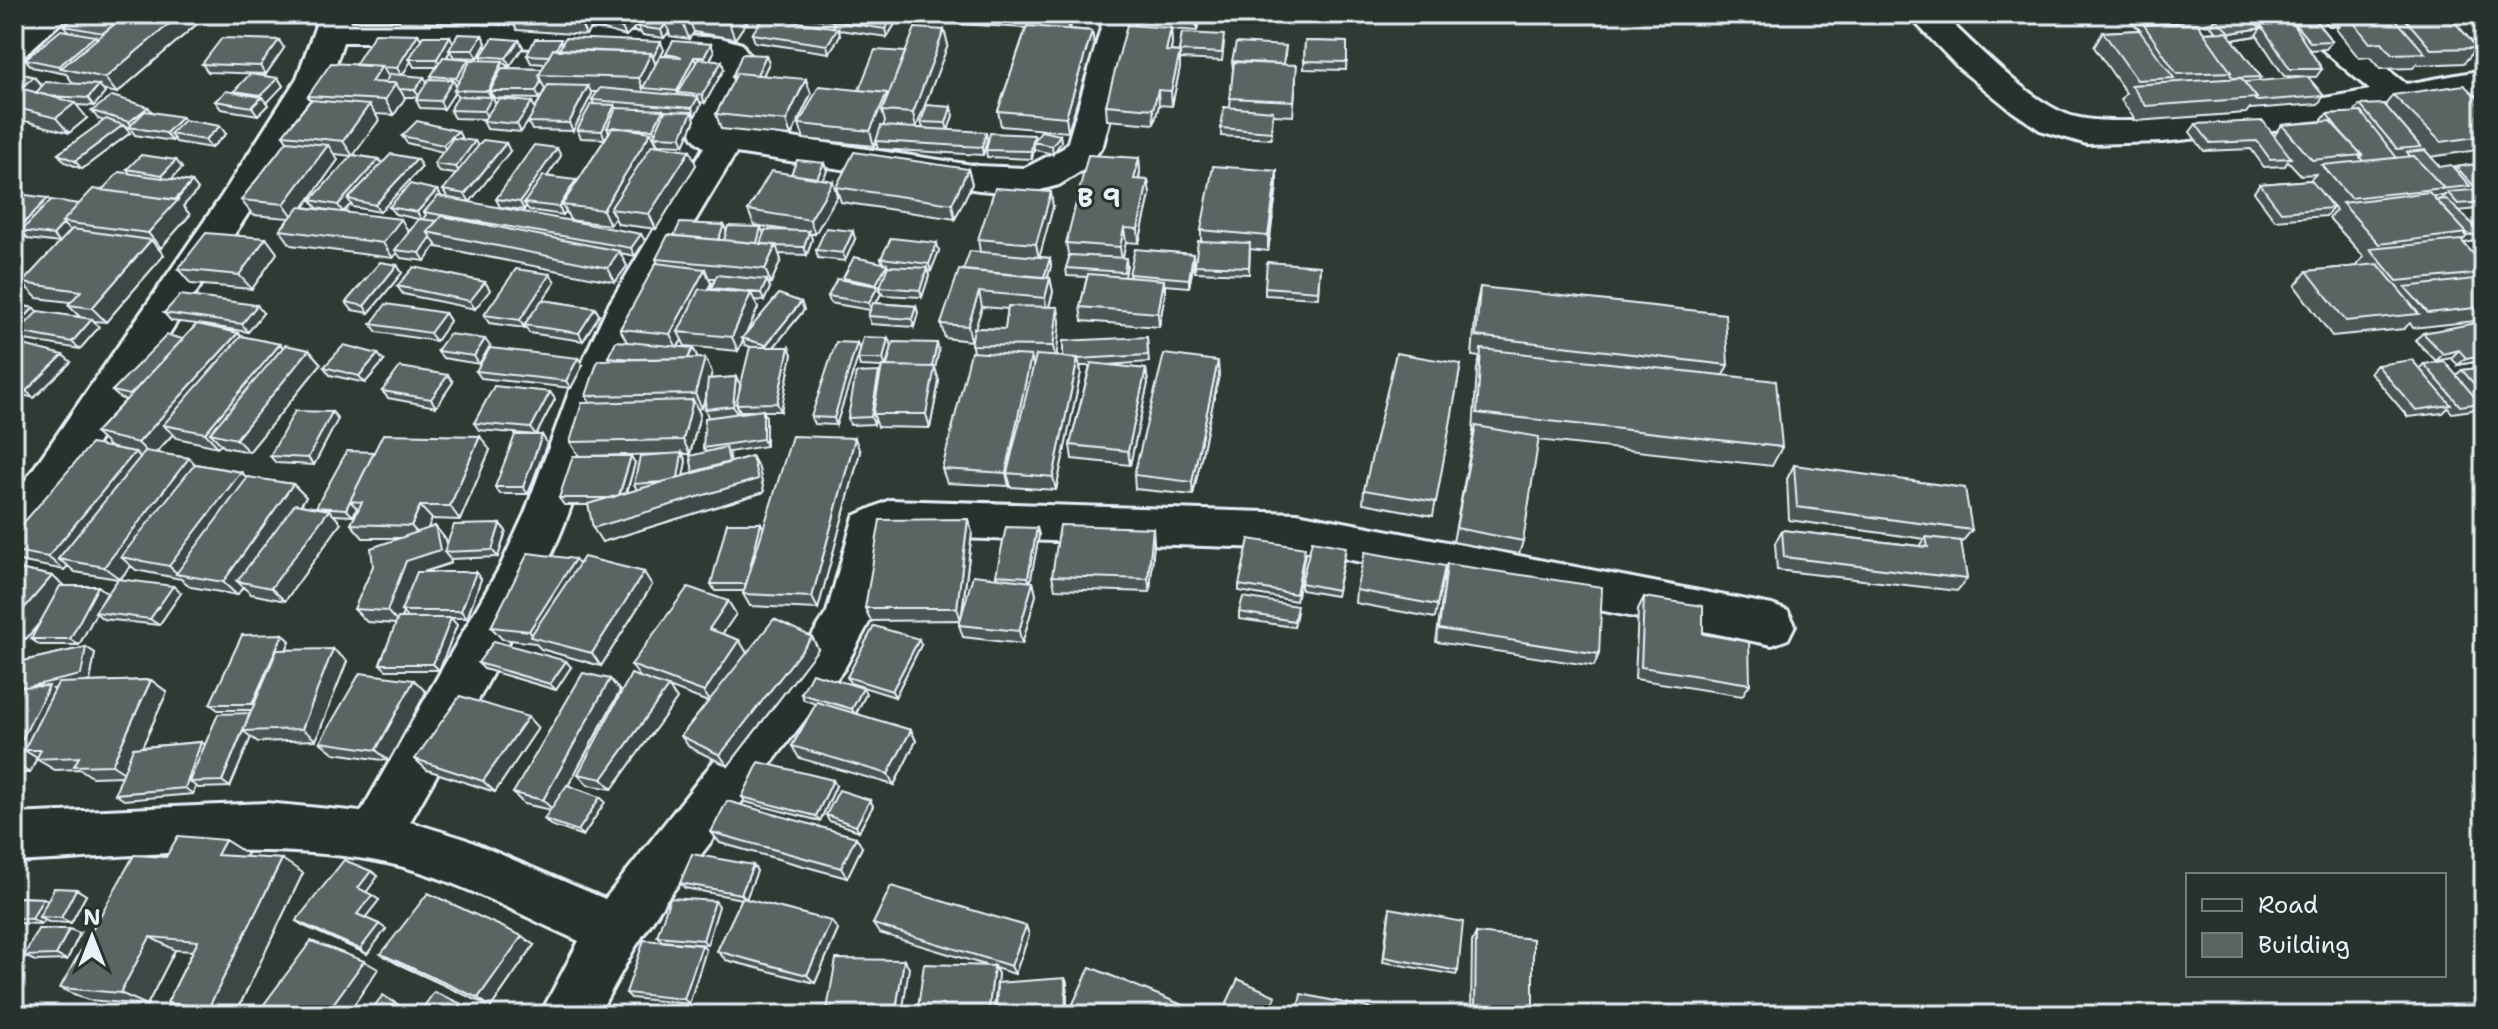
<svg xmlns="http://www.w3.org/2000/svg" width="2498" height="1029" viewBox="0 0 2498 1029" font-family="'Shantell Sans',sans-serif">
<rect width="100%" height="100%" fill="#2e3b35"/>
<filter id="ink" filterUnits="userSpaceOnUse"><feTurbulence type="fractalNoise" baseFrequency=".0125" numOctaves="2"/><feDisplacementMap in="SourceGraphic" scale="16" xChannelSelector="R" yChannelSelector="G"/><feConvolveMatrix kernelMatrix="1 2 1 2 8 2 1 2 1" color-interpolation-filters="sRGB"/></filter>
<g filter="url(#ink)">
<g fill="none" stroke-linecap="round" stroke-linejoin="round">
<!-- minor casing -->
<g stroke="#e8f1f8" stroke-width="6">
<path id="minor" d="M 34,14 L 70,14 L 26,54 L 14,58 L 14,30 Z
M 320,14 L 352,14 L 350,22 L 434,22 L 721,38 L 742,44 L 753,61 L 725,121 L 726,128 L 979,166 L 1025,168 L 1062,149 L 1068,142 L 1105,14 L 1137,14 L 1103,145 L 1088,167 L 1059,185 L 1025,194 L 979,190 L 736,153 C 694,222 651,291 620,366 C 597,422 583,481 559,537 C 516,635 463,729 410,822 L 462,838 L 605,899 L 810,639 L 827,612 L 854,516 L 890,500 L 1297,513 L 1772,605 L 1788,611 L 1795,625 L 1788,639 L 1772,645 L 1297,549 L 896,536 L 890,540 L 872,617 L 844,669 L 666,900 L 634,949 L 598,1015 L 540,1015 L 579,941 C 518,914 453,877 387,863 C 268,839 134,857 14,862 L 14,814 L 266,803 L 361,812 L 500,567 L 525,513 L 572,384 L 608,306 L 704,147 C 668,127 715,85 718,59 L 434,42 L 343,42 L 331,78 L 247,215 L 30,546 L 14,551 L 14,497 L 221,197 L 297,78 Z
M 1907,14 L 1942,14 C 1974,44 2026,98 2066,114 C 2119,136 2308,101 2370,90 L 2281,14 L 2318,14 L 2406,84 L 2484,70 L 2484,92 L 2291,128 L 2162,142 L 2087,144 L 2040,130 L 2012,111 L 1960,69 Z"/>
</g>
<!-- minor -->
<use href="#minor" fill="#26332d" fill-rule="evenodd"/>
</g>
<!-- wall -->
<path fill="#4d5755" stroke="#e8f1f8" stroke-width="2" fill-rule="evenodd" d="M 78,14 L 203,14 L 205,17 L 117,93 L 103,90 L 105,93 L 94,106 L 76,105 L 87,118 L 69,133 L 14,118 L 14,71 L 34,77 L 42,86 L 73,83 L 66,74 L 32,67 L 25,59 L 68,31 L 64,26 Z
M 395,14 L 508,14 L 501,25 L 400,22 Z
M 510,14 L 596,14 L 598,17 L 586,35 L 517,30 Z
M 752,14 L 735,39 L 694,32 L 689,39 L 670,36 L 669,32 L 664,38 L 642,35 L 638,27 L 644,19 L 626,36 L 604,30 L 601,22 L 668,15 Z
M 801,14 L 920,14 L 914,23 L 894,20 L 895,24 L 887,37 L 839,30 L 840,36 L 829,53 L 755,42 L 752,34 L 834,27 L 833,21 L 802,17 Z
M 941,14 L 1074,14 L 1070,29 L 1092,31 L 1094,46 L 1068,132 L 1001,126 L 998,111 L 1026,28 L 943,23 Z
M 1135,14 L 1201,14 L 1197,31 L 1171,29 L 1172,44 L 1171,51 L 1179,52 L 1182,33 L 1224,43 L 1222,61 L 1180,59 L 1180,67 L 1172,106 L 1159,105 L 1154,124 L 1107,120 L 1106,105 L 1136,26 Z
M 2132,14 L 2254,14 L 2247,16 L 2256,24 L 2258,20 L 2280,20 L 2285,14 L 2310,14 L 2332,41 L 2326,49 L 2310,50 L 2322,69 L 2316,77 L 2284,76 L 2256,34 L 2255,36 L 2233,40 L 2261,77 L 2258,81 L 2324,96 L 2318,104 L 2251,109 L 2250,108 L 2246,113 L 2136,121 L 2121,100 L 2126,93 L 2094,47 L 2103,32 L 2140,30 L 2129,20 ZM 2215,21 L 2211,27 L 2217,32 L 2204,33 L 2198,24 Z
M 2318,14 L 2448,14 L 2477,48 L 2464,63 L 2419,65 L 2417,63 L 2413,68 L 2380,69 L 2370,57 L 2359,58 L 2336,29 L 2339,26 L 2329,26 Z
M 944,30 L 948,45 L 916,128 L 923,128 L 921,122 L 953,115 L 948,130 L 987,140 L 983,155 L 878,149 L 876,142 L 874,146 L 804,139 L 799,124 L 859,90 L 905,52 Z
M 418,34 L 421,39 L 453,42 L 482,35 L 486,43 L 478,58 L 454,57 L 450,51 L 447,57 L 470,61 L 483,60 L 481,56 L 519,40 L 523,47 L 510,66 L 506,65 L 507,68 L 542,69 L 545,64 L 531,63 L 527,55 L 562,42 L 664,50 L 661,56 L 666,56 L 666,54 L 714,52 L 710,60 L 724,69 L 705,103 L 700,102 L 701,105 L 695,116 L 693,116 L 695,120 L 684,145 L 658,144 L 654,137 L 658,146 L 696,165 L 656,229 L 618,224 L 615,218 L 610,225 L 570,220 L 566,211 L 563,215 L 529,210 L 526,206 L 524,210 L 500,207 L 496,199 L 561,156 L 547,176 L 577,182 L 605,139 L 581,138 L 577,130 L 594,104 L 592,100 L 598,92 L 591,92 L 592,94 L 573,131 L 532,130 L 528,122 L 521,132 L 487,129 L 483,121 L 484,119 L 454,118 L 450,110 L 458,97 L 455,92 L 444,109 L 420,108 L 416,100 L 417,97 L 404,97 L 405,98 L 394,115 L 375,114 L 379,120 L 353,155 L 379,159 L 382,163 L 422,167 L 380,212 L 353,207 L 351,204 L 344,212 L 409,232 L 418,219 L 395,214 L 389,207 L 437,190 L 442,197 L 645,241 L 635,256 L 620,253 L 627,266 L 615,282 L 437,247 L 436,245 L 425,261 L 401,258 L 397,253 L 393,258 L 291,245 L 280,230 L 289,218 L 253,215 L 241,200 L 287,141 L 283,135 L 310,100 L 308,96 L 355,65 ZM 411,61 L 414,67 L 437,67 L 431,76 L 432,79 L 427,82 L 402,75 ZM 493,96 L 495,98 L 540,99 L 535,108 L 495,103 L 492,98 ZM 335,154 L 352,156 L 311,200 L 317,208 L 338,212 L 304,207 L 338,160 Z
M 1305,41 L 1347,42 L 1346,70 L 1304,69 Z
M 1286,46 L 1284,64 L 1296,80 L 1293,116 L 1273,115 L 1271,139 L 1221,136 L 1221,128 L 1230,108 L 1233,69 L 1232,61 Z
M 284,48 L 266,74 L 208,72 L 202,64 Z
M 769,63 L 763,75 L 811,94 L 791,136 L 721,129 L 716,114 L 733,81 L 732,77 Z
M 278,78 L 283,86 L 266,102 L 268,105 L 258,115 L 221,109 L 215,101 L 235,93 L 234,91 Z
M 2393,95 L 2484,104 L 2484,149 L 2430,157 L 2440,167 L 2454,169 L 2456,167 L 2484,163 L 2484,208 L 2459,211 L 2482,233 L 2475,241 L 2463,243 L 2484,266 L 2484,278 L 2483,279 L 2484,320 L 2413,328 L 2410,323 L 2404,329 L 2332,336 L 2295,286 L 2307,271 L 2359,266 L 2357,264 L 2364,257 L 2329,218 L 2336,210 L 2316,187 L 2333,208 L 2326,216 L 2275,220 L 2254,192 L 2260,184 L 2310,180 L 2316,174 L 2301,175 L 2288,161 L 2285,166 L 2264,167 L 2251,149 L 2204,151 L 2190,132 L 2196,124 L 2274,136 L 2282,125 L 2321,121 L 2327,114 L 2354,113 L 2360,105 L 2385,105 ZM 2445,195 L 2441,199 L 2436,200 L 2434,198 L 2436,196 Z
M 92,111 L 153,112 L 184,120 L 226,134 L 211,148 L 176,142 L 174,139 L 172,141 L 135,135 L 130,128 L 125,127 L 130,133 L 82,169 L 65,162 L 58,154 L 104,121 L 98,119 Z
M 1034,135 L 1035,139 L 1060,135 L 1061,142 L 1053,154 L 1035,150 L 1034,148 L 1032,159 L 987,157 L 986,150 Z
M 402,136 L 462,139 L 478,146 L 510,151 L 470,202 L 448,198 L 443,190 L 456,174 L 439,172 L 434,164 L 443,152 L 407,143 Z
M 1139,158 L 1140,173 L 1139,180 L 1148,180 L 1150,195 L 1139,243 L 1126,242 L 1122,258 L 1126,258 L 1127,266 L 1125,277 L 1130,277 L 1129,274 L 1194,262 L 1189,287 L 1165,285 L 1165,294 L 1159,327 L 1082,321 L 1080,307 L 1087,277 L 1067,276 L 1066,268 L 1069,258 L 1066,243 Z
M 176,160 L 182,168 L 171,179 L 192,182 L 198,190 L 183,206 L 190,215 L 161,248 L 158,248 L 164,255 L 106,322 L 93,321 L 99,327 L 80,349 L 25,340 L 21,336 L 14,342 L 14,304 L 34,308 L 37,312 L 80,317 L 68,305 L 70,302 L 37,298 L 22,283 L 60,243 L 28,239 L 26,236 L 24,238 L 14,237 L 14,198 L 79,204 L 130,174 L 127,169 Z
M 824,163 L 827,171 L 822,179 L 837,196 L 815,234 L 810,234 L 812,239 L 807,255 L 779,254 L 781,260 L 771,283 L 768,283 L 770,288 L 764,301 L 754,300 L 758,308 L 747,332 L 801,302 L 804,310 L 774,347 L 792,354 L 781,411 L 763,411 L 766,417 L 766,446 L 729,452 L 731,462 L 752,456 L 759,469 L 764,492 L 602,542 L 588,505 L 564,505 L 559,498 L 635,463 L 627,493 L 637,490 L 634,484 L 672,454 L 579,456 L 570,442 L 590,403 L 586,396 L 609,359 L 608,357 L 627,342 L 620,329 L 658,263 L 656,259 L 674,236 L 727,231 L 764,233 L 792,231 L 754,225 L 748,210 L 791,174 ZM 709,278 L 715,278 L 711,288 L 711,290 L 708,290 L 711,283 ZM 682,340 L 685,346 L 738,351 L 743,340 L 745,345 L 751,347 L 739,394 L 740,384 L 736,377 L 710,379 L 712,372 L 696,358 L 697,356 L 693,348 L 678,347 ZM 707,393 L 705,409 L 708,417 L 703,448 L 706,452 L 694,473 L 683,476 L 686,461 L 682,454 L 690,454 L 700,414 L 697,409 L 702,408 ZM 738,407 L 740,411 L 754,411 L 737,413 Z
M 968,169 L 972,184 L 955,219 L 841,202 L 836,187 Z
M 1277,171 L 1277,186 L 1268,251 L 1250,249 L 1249,274 L 1195,272 L 1195,265 L 1201,242 L 1201,230 Z
M 1053,207 L 1039,257 L 1050,258 L 1051,266 L 1048,277 L 1050,278 L 1053,292 L 1049,307 L 1060,321 L 1056,356 L 1063,357 L 1147,337 L 1149,362 L 1107,365 L 1146,369 L 1148,383 L 1130,465 L 1072,459 L 1070,445 L 1090,366 L 1080,366 L 1081,372 L 1056,490 L 1010,487 L 1010,483 L 1009,486 L 947,483 L 942,469 L 973,352 L 971,341 L 945,338 L 941,324 L 963,270 L 980,252 L 978,239 ZM 982,307 L 1008,309 L 1005,329 L 975,328 Z
M 2484,220 L 2484,234 L 2477,227 Z
M 266,238 L 277,253 L 252,289 L 191,284 L 178,269 Z
M 855,239 L 845,261 L 818,258 L 816,250 Z
M 939,251 L 931,271 L 928,271 L 929,276 L 922,297 L 883,295 L 880,288 L 879,290 L 881,294 L 876,303 L 916,306 L 918,313 L 914,327 L 871,324 L 868,316 L 870,310 L 830,303 L 828,296 L 844,280 L 843,278 L 883,263 L 881,258 Z
M 397,265 L 402,273 L 369,313 L 352,310 L 346,302 Z
M 1320,266 L 1318,298 L 1265,295 L 1265,287 Z
M 550,274 L 555,282 L 543,300 L 595,308 L 599,315 L 583,341 L 529,333 L 525,326 L 524,328 L 489,323 L 484,315 Z
M 485,282 L 490,290 L 475,309 L 403,294 L 397,286 Z
M 1480,287 L 1728,365 L 1723,375 L 1782,447 L 1772,466 L 1538,440 L 1523,541 L 1519,554 L 1453,542 L 1474,432 L 1473,432 L 1477,369 L 1480,357 L 1472,356 L 1476,307 Z
M 164,313 L 263,313 L 248,332 L 198,324 L 238,333 L 241,336 L 283,347 L 309,350 L 321,364 L 249,452 L 224,447 L 221,444 L 218,447 L 177,438 L 173,434 L 156,453 L 189,458 L 195,464 L 241,472 L 247,478 L 293,484 L 306,497 L 301,505 L 317,508 L 374,452 L 490,450 L 460,520 L 432,519 L 427,529 L 435,526 L 446,540 L 447,544 L 500,524 L 506,531 L 498,557 L 450,559 L 451,563 L 423,572 L 481,579 L 467,618 L 407,618 L 403,613 L 401,618 L 457,625 L 439,670 L 386,670 L 380,664 L 396,624 L 367,622 L 354,609 L 399,538 L 363,538 L 351,524 L 358,510 L 357,508 L 353,516 L 333,515 L 341,523 L 285,601 L 251,594 L 243,587 L 237,595 L 191,587 L 181,579 L 136,570 L 131,566 L 120,579 L 181,593 L 159,625 L 103,619 L 96,613 L 79,645 L 40,645 L 31,639 L 39,624 L 26,639 L 14,637 L 14,568 L 52,576 L 64,586 L 98,586 L 107,593 L 101,604 L 118,579 L 75,572 L 68,566 L 64,570 L 19,561 L 14,558 L 14,534 L 110,447 L 95,433 L 126,400 L 120,398 L 112,391 L 183,339 L 197,324 L 171,321 Z
M 445,313 L 450,321 L 436,341 L 377,332 L 371,324 Z
M 2484,324 L 2484,397 L 2476,398 L 2480,403 L 2472,410 L 2452,413 L 2448,408 L 2443,413 L 2408,417 L 2370,372 L 2377,365 L 2420,368 L 2424,364 L 2456,375 L 2462,370 L 2479,368 L 2474,362 L 2458,365 L 2451,358 L 2436,361 L 2415,340 L 2423,333 L 2480,328 Z
M 888,338 L 891,345 L 886,366 L 939,350 L 935,368 L 939,381 L 930,428 L 878,427 L 875,419 L 874,424 L 850,425 L 848,418 L 879,372 L 880,377 L 882,367 L 860,366 L 858,359 L 859,352 L 836,425 L 814,424 L 811,417 L 857,343 L 860,350 Z
M 490,346 L 479,364 L 443,358 L 437,351 Z
M 14,349 L 71,362 L 34,398 L 14,393 Z
M 384,361 L 365,383 L 330,375 L 324,367 Z
M 1461,364 L 1433,516 L 1363,503 L 1364,490 Z
M 583,365 L 571,388 L 481,378 L 476,371 Z
M 448,375 L 453,382 L 436,407 L 388,398 L 382,391 Z
M 1219,375 L 1193,495 L 1135,489 L 1134,475 Z
M 550,392 L 555,399 L 536,435 L 479,430 L 474,423 Z
M 332,412 L 338,419 L 314,465 L 276,463 L 270,456 Z
M 542,435 L 547,443 L 528,494 L 500,494 L 495,487 Z
M 860,452 L 818,609 L 750,606 L 743,594 L 744,591 L 715,591 L 711,584 L 763,528 Z
M 1794,465 L 1972,530 L 1961,543 L 1967,579 L 1957,591 L 1777,570 L 1775,543 L 1782,530 L 1920,546 L 1925,539 L 1789,520 L 1787,479 Z
M 1037,528 L 1039,535 L 1030,582 L 1033,582 L 1036,595 L 1022,644 L 963,637 L 959,625 L 960,620 L 871,621 L 865,608 L 972,532 L 962,615 L 997,578 L 996,575 Z
M 1154,542 L 1150,592 L 1055,589 L 1052,576 Z
M 1305,554 L 1296,601 L 1239,591 L 1239,585 Z
M 1345,554 L 1336,596 L 1301,590 L 1301,583 Z
M 575,559 L 579,564 L 652,585 L 601,666 L 541,649 L 535,643 L 502,639 L 491,627 Z
M 1447,564 L 1599,654 L 1594,666 L 1436,642 Z
M 1445,566 L 1435,618 L 1355,603 L 1356,590 Z
M 1644,597 L 1703,634 L 1750,684 L 1742,696 L 1635,679 L 1638,609 Z
M 728,601 L 736,614 L 722,634 L 739,640 L 747,653 L 812,637 L 818,649 L 728,766 L 689,747 L 681,736 L 708,702 L 669,687 L 677,699 L 612,789 L 588,785 L 578,774 L 640,677 L 631,665 Z
M 1239,612 L 1297,612 L 1294,627 L 1239,619 Z
M 283,634 L 290,641 L 286,649 L 347,661 L 316,740 L 258,742 L 251,737 L 230,787 L 198,788 L 196,786 L 193,794 L 124,800 L 115,794 L 122,776 L 92,777 L 80,769 L 55,770 L 36,759 L 30,773 L 14,773 L 14,663 L 86,647 L 95,653 L 90,681 L 85,682 L 151,680 L 167,692 L 142,747 L 201,742 L 205,745 L 250,713 L 251,710 L 218,710 L 210,704 Z
M 921,645 L 895,697 L 850,683 L 847,677 Z
M 478,663 L 571,667 L 556,690 L 484,669 Z
M 610,679 L 620,691 L 568,786 L 605,802 L 583,836 L 550,825 L 544,819 L 551,810 L 524,804 L 513,793 Z
M 863,688 L 866,694 L 856,714 L 911,730 L 916,741 L 894,785 L 799,758 L 792,746 L 816,704 L 804,700 L 801,694 Z
M 426,692 L 389,761 L 334,753 L 320,742 Z
M 538,728 L 495,792 L 427,770 L 415,759 Z
M 836,786 L 820,821 L 746,802 L 742,797 Z
M 870,800 L 873,806 L 859,831 L 829,821 L 826,815 Z
M 711,832 L 862,847 L 847,878 L 720,843 Z
M 225,840 L 247,854 L 246,857 L 303,873 L 235,1015 L 193,1015 L 167,1003 L 193,951 L 175,950 L 147,1005 L 88,1000 L 60,988 L 166,857 Z
M 753,865 L 757,871 L 746,899 L 838,930 L 815,983 L 726,960 L 717,951 L 742,899 L 685,888 L 680,883 Z
M 371,871 L 378,876 L 366,892 L 379,900 L 365,918 L 386,929 L 367,954 L 304,926 L 296,921 Z
M 76,889 L 86,895 L 71,923 L 49,922 L 44,920 L 42,924 L 14,923 L 14,897 L 43,898 L 48,900 Z
M 715,901 L 719,906 L 707,945 L 662,941 L 657,936 Z
M 1389,913 L 1458,971 L 1456,975 L 1383,962 Z
M 873,924 L 1026,926 L 1029,935 L 1015,974 L 995,968 L 998,974 L 997,983 L 1067,982 L 996,988 L 993,1015 L 917,1015 L 985,965 L 879,933 Z
M 80,933 L 67,960 L 35,961 L 24,956 Z
M 1476,933 L 1533,1015 L 1471,1015 L 1472,942 Z
M 534,945 L 491,1007 L 396,963 L 381,954 Z
M 706,950 L 689,1004 L 631,998 L 626,993 Z
M 1071,1008 L 1207,1015 L 1073,1015 Z"/>
<!-- shaded-wall -->
<path fill="#3e4745" stroke="#e8f1f8" stroke-width="2" d="M 181,14 L 203,14 L 205,17 L 117,93 L 105,78 Z
M 496,14 L 508,14 L 501,25 Z
M 583,14 L 596,14 L 598,17 L 586,35 L 579,20 Z
M 638,14 L 649,14 L 626,36 L 622,28 Z
M 736,14 L 752,14 L 735,39 L 729,23 Z
M 913,14 L 920,14 L 914,23 L 912,16 Z
M 1068,14 L 1074,14 L 1069,31 L 1067,15 Z
M 1197,14 L 1201,14 L 1197,31 L 1196,16 Z
M 2215,14 L 2230,14 L 2227,19 L 2216,19 L 2215,21 L 2150,34 L 2150,27 Z
M 893,16 L 895,24 L 887,37 L 885,29 Z
M 688,17 L 694,32 L 689,39 L 683,23 Z
M 666,24 L 669,32 L 664,38 L 661,30 Z
M 838,28 L 840,36 L 829,53 L 827,45 Z
M 1171,28 L 1172,44 L 1167,66 L 1166,51 Z
M 2261,28 L 2255,36 L 2226,41 L 2231,33 Z
M 944,30 L 948,45 L 916,128 L 913,113 Z
M 1092,31 L 1094,46 L 1068,132 L 1066,117 Z
M 418,34 L 423,42 L 409,59 L 411,61 L 402,76 L 397,68 Z
M 482,35 L 486,43 L 478,58 L 473,50 Z
M 95,36 L 101,44 L 61,68 L 59,66 Z
M 450,36 L 454,44 L 449,50 L 450,51 L 441,67 L 437,59 Z
M 279,40 L 284,48 L 266,74 L 260,66 Z
M 519,40 L 523,47 L 510,66 L 506,58 Z
M 661,42 L 664,50 L 656,65 L 653,57 Z
M 711,44 L 714,52 L 707,65 L 704,57 Z
M 1180,52 L 1180,67 L 1172,106 L 1171,91 Z
M 651,53 L 657,68 L 643,89 L 639,78 Z
M 766,55 L 769,63 L 758,86 L 755,78 Z
M 694,57 L 697,65 L 678,93 L 680,98 L 677,91 Z
M 469,59 L 473,67 L 461,86 L 456,78 Z
M 503,61 L 508,68 L 490,91 L 496,105 L 488,119 L 484,111 L 491,98 L 488,91 Z
M 722,61 L 724,69 L 705,103 L 702,95 Z
M 382,66 L 391,81 L 386,88 L 371,82 Z
M 34,77 L 47,92 L 42,96 L 20,88 Z
M 424,77 L 429,85 L 420,98 L 415,90 Z
M 278,78 L 283,86 L 267,103 L 261,95 Z
M 806,79 L 811,94 L 791,136 L 786,121 Z
M 453,80 L 457,87 L 454,90 L 455,92 L 444,109 L 440,101 Z
M 541,81 L 545,89 L 540,99 L 536,91 Z
M 396,83 L 405,98 L 394,115 L 385,100 Z
M 99,85 L 105,93 L 94,106 L 88,98 Z
M 588,86 L 592,94 L 573,131 L 569,123 Z
M 1158,90 L 1159,105 L 1154,124 L 1153,109 Z
M 887,93 L 888,97 L 882,111 L 885,122 L 874,146 L 870,131 Z
M 262,97 L 268,105 L 258,115 L 252,107 Z
M 698,97 L 701,105 L 695,116 L 692,108 Z
M 532,102 L 536,110 L 521,132 L 517,124 Z
M 75,103 L 87,118 L 69,133 L 56,118 Z
M 369,105 L 379,120 L 353,156 L 343,141 Z
M 615,105 L 619,113 L 607,128 L 609,132 L 605,139 L 602,131 Z
M 148,107 L 155,115 L 134,128 L 129,122 Z
M 951,107 L 953,115 L 948,131 L 946,123 Z
M 663,110 L 666,118 L 657,137 L 653,129 Z
M 692,112 L 695,120 L 684,145 L 681,137 Z
M 182,117 L 188,125 L 170,134 L 174,139 L 172,141 L 166,133 Z
M 123,125 L 130,133 L 82,169 L 75,161 Z
M 220,126 L 226,134 L 211,148 L 205,140 Z
M 458,131 L 462,139 L 448,153 L 443,145 Z
M 651,132 L 658,147 L 610,209 L 615,218 L 610,225 L 603,210 Z
M 986,132 L 987,140 L 983,155 L 982,147 Z
M 1034,135 L 1036,142 L 1033,142 L 1034,148 L 1032,159 L 1031,151 Z
M 1060,135 L 1061,142 L 1053,154 L 1052,146 Z
M 475,141 L 480,149 L 461,175 L 456,167 Z
M 506,143 L 510,151 L 470,202 L 465,194 Z
M 328,145 L 338,160 L 295,219 L 284,204 Z
M 557,148 L 561,156 L 529,203 L 524,203 L 526,206 L 524,210 L 520,202 Z
M 690,150 L 696,165 L 656,229 L 649,214 Z
M 1139,158 L 1140,173 L 1135,194 L 1134,179 Z
M 379,159 L 384,167 L 348,199 L 351,204 L 343,212 L 338,205 Z
M 417,159 L 422,167 L 380,212 L 375,205 Z
M 176,160 L 182,168 L 168,183 L 162,175 Z
M 824,163 L 827,171 L 818,188 L 816,180 Z
M 968,169 L 972,184 L 955,219 L 952,204 Z
M 1277,171 L 1277,186 L 1268,251 L 1268,236 Z
M 576,180 L 580,188 L 562,205 L 566,211 L 563,215 L 559,207 Z
M 1148,180 L 1150,195 L 1139,243 L 1138,229 Z
M 833,181 L 837,196 L 815,234 L 810,220 Z
M 192,182 L 198,190 L 183,206 L 190,215 L 161,248 L 148,233 Z
M 437,190 L 442,197 L 424,212 L 426,215 L 422,220 L 417,212 Z
M 1051,192 L 1053,207 L 1039,259 L 1036,244 Z
M 48,198 L 55,205 L 21,231 L 26,236 L 24,238 L 16,231 Z
M 401,219 L 410,234 L 395,250 L 397,253 L 393,258 L 383,243 Z
M 63,224 L 71,231 L 60,243 L 53,235 Z
M 724,225 L 727,233 L 720,251 L 717,243 Z
M 761,227 L 764,234 L 761,246 L 757,243 Z
M 1124,228 L 1126,242 L 1122,262 L 1120,247 Z
M 809,231 L 812,239 L 807,255 L 804,247 Z
M 853,231 L 855,239 L 845,261 L 843,253 Z
M 2482,233 L 2475,241 L 2459,244 L 2467,236 Z
M 641,234 L 645,241 L 635,256 L 631,248 Z
M 431,237 L 436,245 L 425,261 L 420,253 Z
M 266,238 L 277,253 L 252,289 L 239,275 Z
M 151,240 L 164,255 L 106,322 L 92,308 Z
M 937,243 L 939,251 L 931,271 L 929,264 Z
M 776,245 L 781,260 L 771,283 L 765,269 Z
M 619,251 L 627,266 L 615,282 L 608,268 Z
M 1193,254 L 1194,262 L 1189,287 L 1189,279 Z
M 1050,258 L 1051,266 L 1044,289 L 1043,281 Z
M 887,264 L 890,271 L 879,290 L 881,294 L 871,311 L 869,303 L 877,288 L 876,284 Z
M 397,265 L 402,273 L 369,313 L 364,306 Z
M 927,268 L 929,276 L 922,297 L 920,290 Z
M 705,269 L 711,283 L 686,333 L 678,332 L 682,340 L 677,348 L 670,334 Z
M 550,274 L 555,282 L 524,328 L 520,320 Z
M 1050,278 L 1053,292 L 1047,313 L 1045,298 Z
M 767,280 L 770,288 L 764,301 L 761,293 Z
M 1164,280 L 1165,294 L 1159,327 L 1158,313 Z
M 485,282 L 490,290 L 475,309 L 470,301 Z
M 979,292 L 982,307 L 971,341 L 968,326 Z
M 751,293 L 758,308 L 744,338 L 742,338 L 743,340 L 738,351 L 732,337 Z
M 801,302 L 804,310 L 769,353 L 766,345 Z
M 257,305 L 263,313 L 248,332 L 242,324 Z
M 916,306 L 918,313 L 914,327 L 912,319 Z
M 1058,307 L 1060,321 L 1056,361 L 1053,346 Z
M 34,308 L 41,316 L 18,332 L 21,336 L 14,342 L 14,327 Z
M 595,308 L 599,315 L 583,341 L 579,333 Z
M 445,313 L 450,321 L 436,341 L 430,333 Z
M 92,319 L 99,327 L 80,349 L 72,342 Z
M 238,333 L 251,347 L 163,425 L 173,434 L 152,457 L 138,443 Z
M 888,338 L 891,345 L 886,367 L 883,359 Z
M 485,339 L 490,346 L 479,364 L 474,356 Z
M 857,343 L 860,351 L 836,425 L 834,418 Z
M 937,343 L 939,350 L 935,368 L 939,381 L 930,428 L 926,414 L 931,370 Z
M 280,344 L 292,358 L 210,433 L 221,444 L 218,447 L 205,433 Z
M 789,347 L 792,354 L 781,411 L 777,403 Z
M 693,348 L 697,356 L 689,371 L 686,363 Z
M 309,350 L 321,364 L 249,452 L 236,439 Z
M 2459,350 L 2451,358 L 2436,361 L 2443,354 Z
M 378,354 L 384,361 L 365,383 L 359,376 Z
M 63,355 L 71,362 L 34,398 L 26,391 Z
M 2482,355 L 2474,362 L 2458,365 L 2466,358 Z
M 1031,356 L 1034,370 L 1007,473 L 1010,483 L 1009,486 L 1006,473 Z
M 578,358 L 583,365 L 571,388 L 566,381 Z
M 705,358 L 712,372 L 702,408 L 695,394 Z
M 1078,358 L 1081,372 L 1056,490 L 1053,477 Z
M 1218,361 L 1219,375 L 1193,495 L 1192,482 Z
M 1146,369 L 1148,383 L 1130,465 L 1128,451 Z
M 879,372 L 881,379 L 873,414 L 875,419 L 874,424 L 871,417 Z
M 448,375 L 453,382 L 436,407 L 431,399 Z
M 736,377 L 740,384 L 738,404 L 736,404 L 738,407 L 737,414 L 733,406 Z
M 550,392 L 555,399 L 536,435 L 531,428 Z
M 693,400 L 700,414 L 690,454 L 683,440 Z
M 763,410 L 766,417 L 766,446 L 763,439 Z
M 332,412 L 338,419 L 314,465 L 308,458 Z
M 542,435 L 547,443 L 528,494 L 523,487 Z
M 480,436 L 490,450 L 460,520 L 450,506 Z
M 855,438 L 860,452 L 818,609 L 812,597 Z
M 135,452 L 150,466 L 58,559 L 68,566 L 64,570 L 48,557 Z
M 682,453 L 686,461 L 681,488 L 677,481 Z
M 631,456 L 635,463 L 623,504 L 619,497 Z
M 752,456 L 759,469 L 764,492 L 602,542 L 593,528 Z
M 189,458 L 203,472 L 121,557 L 131,566 L 120,579 L 104,567 Z
M 241,472 L 255,486 L 179,575 L 169,566 Z
M 293,484 L 306,497 L 246,583 L 237,581 L 243,587 L 237,595 L 223,582 Z
M 350,501 L 357,508 L 353,516 L 346,509 Z
M 420,506 L 432,519 L 423,539 L 411,526 Z
M 329,510 L 341,523 L 285,601 L 271,588 Z
M 968,519 L 972,532 L 961,620 L 957,608 Z
M 761,523 L 764,529 L 746,584 Z
M 500,524 L 506,531 L 498,557 L 492,550 Z
M 435,526 L 446,540 L 449,552 L 444,552 L 450,559 L 451,563 L 417,574 L 401,611 L 403,613 L 399,624 L 387,611 L 406,561 Z
M 1037,528 L 1039,535 L 1030,584 L 1028,577 Z
M 1153,528 L 1154,542 L 1150,592 L 1148,579 Z
M 575,559 L 585,572 L 535,638 L 529,631 Z
M 476,572 L 481,579 L 467,618 L 461,611 Z
M 644,572 L 652,585 L 601,666 L 592,653 Z
M 52,576 L 68,589 L 26,639 L 14,631 L 14,620 Z
M 1033,582 L 1036,595 L 1022,644 L 1019,631 Z
M 98,586 L 107,593 L 79,645 L 70,639 Z
M 173,586 L 181,593 L 159,625 L 150,619 Z
M 728,601 L 736,614 L 717,642 L 709,629 Z
M 451,618 L 457,625 L 439,670 L 433,664 Z
M 283,634 L 290,641 L 260,710 L 252,704 Z
M 812,637 L 818,649 L 728,766 L 720,755 Z
M 919,639 L 921,645 L 895,697 L 892,691 Z
M 739,640 L 747,653 L 712,704 L 704,692 Z
M 86,647 L 95,653 L 90,681 L 53,689 L 66,698 L 24,750 L 37,758 L 30,773 L 14,763 L 14,698 Z
M 333,649 L 347,661 L 316,740 L 302,729 Z
M 566,661 L 571,667 L 556,690 L 550,684 Z
M 610,679 L 620,691 L 554,811 L 543,800 Z
M 151,680 L 167,692 L 129,776 L 112,765 Z
M 414,680 L 426,692 L 389,761 L 376,750 Z
M 668,687 L 677,699 L 612,789 L 602,779 Z
M 863,688 L 866,694 L 855,715 L 852,709 Z
M 528,717 L 538,728 L 495,792 L 483,781 Z
M 911,730 L 916,741 L 894,785 L 888,774 Z
M 243,731 L 251,737 L 230,787 L 222,781 Z
M 201,742 L 209,748 L 189,782 L 196,786 L 193,794 L 185,788 Z
M 833,780 L 836,786 L 820,821 L 816,816 Z
M 600,797 L 605,802 L 583,836 L 578,831 Z
M 870,800 L 873,806 L 859,831 L 856,826 Z
M 856,837 L 862,847 L 847,878 L 841,868 Z
M 225,840 L 247,854 L 240,869 L 217,855 Z
M 282,859 L 303,873 L 235,1015 L 227,1015 L 209,1007 Z
M 753,865 L 757,871 L 746,899 L 741,894 Z
M 371,871 L 378,876 L 365,894 L 358,888 Z
M 76,889 L 86,895 L 71,923 L 61,918 Z
M 372,895 L 379,900 L 364,919 L 357,914 Z
M 43,898 L 53,903 L 39,917 L 44,920 L 42,924 L 32,919 Z
M 715,901 L 719,906 L 707,945 L 703,940 Z
M 831,921 L 838,930 L 815,983 L 807,975 Z
M 379,924 L 386,929 L 367,954 L 360,949 Z
M 1026,926 L 1029,935 L 1015,974 L 1011,966 Z
M 69,929 L 80,933 L 67,960 L 56,955 Z
M 522,936 L 534,945 L 491,1007 L 478,998 Z
M 150,937 L 175,950 L 147,1005 L 120,993 Z
M 702,945 L 706,950 L 689,1004 L 684,999 Z
M 904,960 L 909,968 L 902,1015 L 895,1015 Z
M 364,961 L 378,969 L 347,1015 L 325,1015 Z
M 994,966 L 998,974 L 993,1015 L 988,1015 Z
M 1065,978 L 1067,982 L 1067,1015 L 1066,1015 Z
M 391,1000 L 415,1015 L 404,1015 Z"/>
<!-- building -->
<path fill="#596563" stroke="#e8f1f8" stroke-width="2" d="M 78,14 L 127,14 L 103,33 L 64,26 Z
M 127,14 L 181,14 L 105,78 L 61,68 Z
M 510,14 L 583,14 L 579,20 Z
M 610,14 L 638,14 L 622,28 L 601,22 Z
M 647,14 L 668,15 L 664,20 L 666,24 L 661,30 L 638,27 Z
M 669,14 L 736,14 L 729,23 L 688,17 L 683,23 L 664,20 Z
M 837,14 L 877,14 L 893,16 L 885,29 L 832,21 Z
M 1166,14 L 1197,14 L 1196,16 Z
M 2136,14 L 2215,14 L 2164,24 L 2147,24 Z
M 2246,14 L 2261,28 L 2231,33 L 2216,19 Z
M 2286,14 L 2310,14 L 2332,41 L 2310,42 Z
M 2331,14 L 2357,14 L 2347,14 L 2344,18 L 2335,19 Z
M 2347,14 L 2391,14 L 2425,53 L 2392,54 L 2382,42 L 2370,43 Z
M 2401,14 L 2448,14 L 2477,48 L 2431,49 Z
M 764,17 L 838,28 L 827,45 L 752,34 Z
M 2258,20 L 2290,20 L 2322,69 L 2290,69 Z
M 2197,23 L 2231,72 L 2177,74 L 2144,25 Z
M 1127,25 L 1171,28 L 1166,51 L 1180,52 L 1171,91 L 1158,90 L 1153,109 L 1106,105 Z
M 1027,26 L 1092,31 L 1066,117 L 998,111 Z
M 915,28 L 944,30 L 913,113 L 882,111 Z
M 61,30 L 95,36 L 59,66 L 25,59 Z
M 2139,30 L 2174,78 L 2137,80 L 2103,32 Z
M 2227,32 L 2261,77 L 2233,78 L 2230,74 L 2231,72 L 2204,33 Z
M 375,33 L 418,34 L 397,68 L 355,65 Z
M 1182,33 L 1224,35 L 1222,53 L 1179,51 Z
M 458,34 L 482,35 L 473,50 L 449,50 Z
M 423,36 L 450,36 L 437,59 L 409,59 Z
M 222,38 L 279,40 L 260,66 L 202,64 Z
M 493,38 L 519,40 L 506,58 L 481,56 Z
M 565,38 L 661,42 L 653,57 L 651,53 L 559,50 Z
M 535,39 L 561,39 L 556,50 L 553,49 L 549,56 L 527,55 Z
M 673,41 L 711,44 L 704,57 L 694,57 L 677,91 L 643,88 L 660,56 L 682,57 L 666,54 Z
M 1305,41 L 1347,42 L 1347,62 L 1304,61 Z
M 1236,43 L 1286,46 L 1283,64 L 1232,61 Z
M 553,49 L 651,53 L 639,78 L 539,75 Z
M 875,50 L 905,52 L 888,96 L 887,93 L 859,90 Z
M 742,54 L 766,55 L 757,75 L 737,73 L 735,77 L 732,77 Z
M 443,57 L 469,59 L 456,78 L 431,76 Z
M 698,59 L 722,61 L 702,95 L 678,93 Z
M 471,60 L 503,61 L 488,91 L 454,90 Z
M 1234,62 L 1297,65 L 1294,101 L 1230,98 Z
M 331,63 L 382,66 L 371,82 L 396,83 L 385,100 L 308,96 Z
M 502,68 L 542,69 L 539,75 L 541,81 L 536,91 L 490,91 Z
M 14,71 L 34,77 L 20,88 L 75,103 L 56,118 L 14,107 Z
M 737,73 L 806,79 L 786,121 L 716,114 Z
M 250,74 L 278,78 L 261,95 L 234,91 Z
M 391,74 L 424,77 L 415,90 L 399,89 L 396,83 L 384,83 Z
M 2308,77 L 2324,96 L 2257,101 L 2255,100 L 2257,98 L 2244,82 Z
M 2241,78 L 2257,98 L 2146,106 L 2131,85 Z
M 429,79 L 453,80 L 440,101 L 416,100 Z
M 45,82 L 99,85 L 88,98 L 49,96 L 36,93 Z
M 548,85 L 588,86 L 569,123 L 528,122 Z
M 2464,85 L 2484,104 L 2484,136 L 2441,142 L 2393,95 Z
M 819,86 L 887,93 L 870,131 L 799,124 Z
M 600,88 L 698,97 L 692,108 L 592,100 Z
M 226,91 L 262,97 L 252,107 L 215,101 Z
M 112,96 L 148,107 L 129,122 L 92,111 Z
M 458,96 L 492,97 L 484,111 L 450,110 Z
M 499,99 L 532,102 L 517,124 L 483,121 Z
M 311,100 L 369,105 L 343,141 L 283,135 Z
M 591,104 L 615,105 L 602,131 L 577,130 Z
M 2384,104 L 2421,147 L 2397,149 L 2360,105 Z
M 927,105 L 951,107 L 946,123 L 921,122 Z
M 1224,107 L 1273,111 L 1271,132 L 1221,128 Z
M 616,108 L 663,110 L 653,129 L 607,128 Z
M 145,111 L 182,117 L 166,133 L 129,127 Z
M 665,111 L 692,112 L 681,137 L 654,136 Z
M 2361,112 L 2397,158 L 2363,161 L 2360,157 L 2362,155 L 2340,131 L 2327,114 Z
M 106,119 L 123,125 L 75,161 L 58,154 Z
M 184,120 L 220,126 L 205,140 L 170,134 Z
M 417,121 L 458,131 L 443,145 L 402,136 Z
M 2263,121 L 2291,158 L 2270,159 L 2257,141 L 2210,143 L 2196,124 Z
M 2330,121 L 2362,155 L 2312,160 L 2282,125 Z
M 881,126 L 986,132 L 982,147 L 876,141 Z
M 613,127 L 651,132 L 603,210 L 562,205 Z
M 1041,131 L 1060,135 L 1052,146 L 1033,142 Z
M 990,133 L 1034,135 L 1031,151 L 986,150 Z
M 453,138 L 475,141 L 456,167 L 434,164 Z
M 483,140 L 506,143 L 465,194 L 443,190 Z
M 287,141 L 328,145 L 284,204 L 241,200 Z
M 534,145 L 557,148 L 520,202 L 496,199 Z
M 652,145 L 690,150 L 649,214 L 610,209 Z
M 2425,150 L 2440,167 L 2451,165 L 2470,186 L 2440,189 L 2444,188 L 2414,156 L 2410,156 L 2407,152 Z
M 854,152 L 968,169 L 952,204 L 836,187 Z
M 391,154 L 417,159 L 375,205 L 348,199 Z
M 141,155 L 176,160 L 162,175 L 127,169 Z
M 352,155 L 379,159 L 338,205 L 311,200 Z
M 1088,155 L 1139,158 L 1134,179 L 1148,180 L 1138,229 L 1124,228 L 1120,247 L 1066,243 Z
M 2414,156 L 2444,188 L 2350,198 L 2322,165 Z
M 797,160 L 824,163 L 817,178 L 791,174 Z
M 2484,163 L 2484,184 L 2473,185 L 2456,167 Z
M 1213,166 L 1277,171 L 1268,236 L 1201,230 Z
M 771,171 L 833,181 L 810,220 L 748,210 Z
M 119,172 L 192,182 L 175,200 L 102,190 Z
M 543,176 L 576,180 L 559,207 L 524,203 Z
M 2311,180 L 2333,208 L 2281,212 L 2260,184 Z
M 410,184 L 437,190 L 417,212 L 389,207 Z
M 995,188 L 1051,192 L 1036,244 L 978,239 Z
M 93,189 L 178,200 L 148,233 L 62,222 Z
M 2484,189 L 2484,202 L 2458,204 L 2447,192 Z
M 2429,192 L 2467,233 L 2379,244 L 2342,203 Z
M 18,194 L 48,198 L 16,231 L 14,230 L 14,198 Z
M 438,196 L 641,234 L 631,248 L 424,212 Z
M 2446,199 L 2482,233 L 2467,236 L 2465,235 L 2467,233 L 2436,200 Z
M 51,200 L 79,204 L 62,222 L 63,224 L 53,235 L 21,231 Z
M 299,207 L 401,219 L 383,243 L 280,230 Z
M 441,216 L 619,251 L 608,268 L 427,232 Z
M 419,219 L 437,221 L 427,232 L 431,237 L 420,253 L 395,250 Z
M 680,223 L 724,225 L 718,240 L 674,236 Z
M 728,226 L 761,227 L 757,243 L 724,240 Z
M 826,228 L 853,231 L 843,253 L 816,250 Z
M 72,229 L 151,240 L 92,308 L 68,305 L 81,291 L 22,283 Z
M 765,230 L 809,231 L 804,247 L 775,246 L 776,245 L 760,244 Z
M 206,233 L 266,238 L 239,275 L 178,269 Z
M 668,235 L 776,245 L 765,269 L 656,259 Z
M 891,238 L 937,243 L 929,264 L 881,258 Z
M 2461,240 L 2484,266 L 2484,273 L 2397,281 L 2370,249 Z
M 1198,241 L 1250,243 L 1249,267 L 1195,265 Z
M 1135,249 L 1193,254 L 1189,279 L 1129,274 Z
M 970,251 L 1050,258 L 1044,277 L 963,270 Z
M 1070,255 L 1126,258 L 1124,272 L 1066,268 Z
M 854,257 L 887,264 L 876,284 L 843,278 Z
M 380,262 L 397,265 L 364,306 L 346,302 Z
M 1267,262 L 1320,266 L 1318,291 L 1265,287 Z
M 656,263 L 705,269 L 670,334 L 620,329 Z
M 2378,264 L 2419,314 L 2346,321 L 2307,271 Z
M 888,266 L 927,268 L 920,290 L 880,287 Z
M 414,267 L 485,282 L 470,301 L 397,286 Z
M 516,269 L 550,274 L 520,320 L 484,315 Z
M 959,270 L 1050,278 L 1045,298 L 979,292 L 968,326 L 941,324 Z
M 1088,274 L 1164,280 L 1158,313 L 1080,307 Z
M 717,275 L 767,280 L 761,293 L 711,288 Z
M 2482,278 L 2484,281 L 2484,307 L 2428,313 L 2405,287 Z
M 837,279 L 878,286 L 869,303 L 828,296 Z
M 1480,287 L 1725,314 L 1728,365 L 1476,336 Z
M 699,289 L 751,293 L 732,337 L 678,332 Z
M 779,294 L 801,302 L 766,345 L 742,338 Z
M 180,295 L 257,305 L 242,324 L 164,313 Z
M 542,300 L 595,308 L 579,333 L 524,325 Z
M 873,303 L 916,306 L 912,319 L 868,316 Z
M 14,304 L 34,308 L 14,327 Z
M 386,304 L 445,313 L 430,333 L 371,324 Z
M 1008,306 L 1058,307 L 1053,346 L 971,345 L 974,328 L 1005,329 Z
M 38,311 L 92,319 L 72,342 L 18,332 Z
M 2476,323 L 2484,331 L 2484,357 L 2482,355 L 2466,358 L 2459,350 L 2443,354 L 2423,333 Z
M 197,324 L 238,333 L 138,443 L 95,433 Z
M 449,334 L 485,339 L 474,356 L 437,351 Z
M 167,335 L 183,339 L 130,395 L 112,391 Z
M 241,336 L 280,344 L 205,433 L 163,425 Z
M 863,337 L 888,338 L 883,359 L 858,359 Z
M 1147,337 L 1148,355 L 1078,359 L 1063,357 L 1063,341 Z
M 616,341 L 693,348 L 688,358 L 634,359 L 608,357 Z
M 836,342 L 857,343 L 834,418 L 811,417 Z
M 893,342 L 937,343 L 932,367 L 887,366 Z
M 19,344 L 63,355 L 26,391 L 14,388 L 14,349 Z
M 285,345 L 309,350 L 236,439 L 210,433 Z
M 344,345 L 378,354 L 359,376 L 324,367 Z
M 750,347 L 789,347 L 777,403 L 736,404 Z
M 490,348 L 578,358 L 566,381 L 476,371 Z
M 1481,349 L 1776,381 L 1782,447 L 1477,413 Z
M 971,352 L 1031,356 L 1006,473 L 942,469 Z
M 1396,353 L 1461,364 L 1436,502 L 1364,490 Z
M 1164,354 L 1218,361 L 1192,482 L 1134,475 Z
M 1036,355 L 1078,358 L 1053,477 L 1007,473 Z
M 705,358 L 695,394 L 586,396 L 598,360 Z
M 2412,360 L 2451,405 L 2416,410 L 2377,365 Z
M 2444,361 L 2480,403 L 2460,406 L 2424,364 Z
M 1091,363 L 1146,369 L 1128,451 L 1070,445 Z
M 882,366 L 935,367 L 926,414 L 873,414 Z
M 400,367 L 448,375 L 431,399 L 382,391 Z
M 2484,367 L 2484,391 L 2480,391 L 2462,370 Z
M 879,372 L 871,417 L 848,418 L 856,373 Z
M 736,377 L 733,406 L 705,409 L 708,379 Z
M 494,386 L 550,392 L 531,428 L 474,423 Z
M 693,400 L 683,440 L 570,442 L 582,403 Z
M 763,410 L 763,439 L 703,448 L 705,418 Z
M 295,411 L 332,412 L 308,458 L 270,456 Z
M 1476,426 L 1539,437 L 1523,541 L 1456,528 Z
M 383,434 L 480,436 L 450,506 L 420,506 L 411,526 L 351,524 L 362,502 L 350,501 Z
M 515,435 L 542,435 L 523,487 L 495,487 Z
M 792,436 L 855,438 L 812,597 L 743,594 Z
M 91,444 L 135,452 L 48,557 L 14,551 L 14,534 Z
M 726,447 L 729,462 L 693,472 L 690,456 Z
M 145,451 L 189,458 L 104,567 L 58,559 Z
M 347,451 L 374,452 L 346,509 L 316,507 Z
M 682,453 L 678,478 L 662,482 L 634,484 L 640,456 Z
M 573,456 L 631,456 L 619,495 L 611,498 L 559,498 Z
M 752,456 L 758,479 L 593,528 L 588,504 Z
M 195,464 L 241,472 L 169,566 L 121,557 Z
M 1794,465 L 1965,488 L 1972,530 L 1797,507 Z
M 248,477 L 293,484 L 223,582 L 176,574 Z
M 295,504 L 329,510 L 271,588 L 237,581 Z
M 968,519 L 957,608 L 865,608 L 880,520 Z
M 727,523 L 761,523 L 746,584 L 711,584 Z
M 500,524 L 492,550 L 444,552 L 454,525 Z
M 1060,525 L 1153,528 L 1148,579 L 1052,576 Z
M 435,526 L 440,550 L 406,561 L 387,611 L 354,609 L 373,566 L 371,548 Z
M 1006,527 L 1037,528 L 1028,577 L 996,575 Z
M 1782,530 L 1928,547 L 1926,537 L 1961,541 L 1967,579 L 1784,557 Z
M 1249,539 L 1305,548 L 1296,594 L 1239,585 Z
M 1312,541 L 1346,547 L 1337,590 L 1301,583 Z
M 1365,552 L 1445,566 L 1437,605 L 1356,590 Z
M 528,553 L 575,559 L 529,631 L 491,627 Z
M 584,557 L 644,572 L 592,653 L 530,637 Z
M 1447,564 L 1602,587 L 1599,654 L 1439,629 Z
M 14,568 L 52,576 L 14,620 Z
M 417,572 L 476,572 L 461,611 L 401,611 Z
M 973,575 L 1033,582 L 1019,631 L 959,625 Z
M 118,579 L 173,586 L 150,619 L 95,612 Z
M 60,586 L 98,586 L 70,639 L 31,639 Z
M 688,587 L 728,601 L 709,629 L 739,640 L 704,692 L 631,665 Z
M 1243,597 L 1297,606 L 1294,621 L 1239,612 Z
M 1644,597 L 1703,606 L 1703,634 L 1749,642 L 1750,684 L 1641,667 Z
M 398,618 L 451,618 L 433,664 L 380,664 Z
M 774,619 L 812,637 L 720,755 L 681,736 Z
M 874,626 L 919,639 L 892,691 L 847,677 Z
M 283,634 L 252,704 L 210,704 L 242,635 Z
M 494,641 L 566,661 L 550,684 L 478,663 Z
M 86,647 L 81,675 L 27,687 L 14,687 L 14,663 Z
M 333,649 L 302,729 L 243,731 L 277,650 Z
M 360,673 L 414,680 L 376,750 L 320,742 Z
M 583,673 L 610,679 L 543,800 L 513,793 Z
M 812,673 L 863,688 L 852,709 L 801,694 Z
M 631,674 L 668,687 L 602,779 L 578,774 Z
M 151,680 L 112,765 L 74,766 L 79,757 L 36,759 L 41,750 L 24,750 L 58,683 Z
M 49,686 L 14,755 L 14,687 Z
M 460,696 L 528,717 L 483,781 L 415,759 Z
M 817,702 L 911,730 L 888,774 L 792,746 Z
M 250,713 L 222,781 L 189,782 L 218,714 Z
M 201,742 L 185,788 L 115,794 L 133,748 Z
M 759,762 L 833,780 L 816,816 L 742,797 Z
M 567,785 L 600,797 L 578,831 L 544,819 Z
M 839,790 L 870,800 L 856,826 L 826,815 Z
M 727,801 L 856,837 L 841,868 L 711,832 Z
M 178,836 L 225,840 L 217,855 L 282,859 L 209,1007 L 167,1003 L 198,941 L 150,937 L 120,993 L 60,988 L 134,855 L 166,857 Z
M 692,854 L 753,865 L 741,894 L 680,883 Z
M 344,860 L 371,871 L 358,888 L 372,895 L 357,914 L 379,924 L 360,949 L 296,921 Z
M 891,886 L 1026,926 L 1011,966 L 873,924 Z
M 54,888 L 76,889 L 61,918 L 39,917 Z
M 428,893 L 522,936 L 478,998 L 381,954 Z
M 14,897 L 43,898 L 32,919 L 14,918 Z
M 670,898 L 715,901 L 703,940 L 657,936 Z
M 742,898 L 831,921 L 807,975 L 717,951 Z
M 1390,908 L 1463,922 L 1458,971 L 1384,957 Z
M 38,929 L 69,929 L 56,955 L 24,956 Z
M 1476,933 L 1533,939 L 1533,1015 L 1475,1015 Z
M 644,940 L 702,945 L 684,999 L 626,993 Z
M 311,941 L 364,961 L 325,1015 L 256,1015 Z
M 836,959 L 904,960 L 895,1015 L 826,1015 Z
M 924,964 L 994,966 L 988,1015 L 917,1015 Z
M 1090,967 L 1207,1015 L 1088,1015 L 1071,1008 Z
M 1065,978 L 1066,1015 L 996,1015 L 997,983 Z
M 1238,979 L 1276,996 L 1268,1015 L 1233,1015 L 1223,1011 Z
M 434,992 L 487,1015 L 418,1015 Z
M 1301,994 L 1403,1015 L 1297,1015 Z
M 383,995 L 407,1011 L 404,1015 L 367,1015 Z
M 712,1007 L 815,1013 L 814,1015 L 710,1015 Z"/>
</g>
<g text-anchor="middle" dominant-baseline="central" stroke-width="6" stroke-linejoin="round" paint-order="stroke">
<!-- quarter labels -->
<g font-size="26" font-weight="bold" fill="#e8f1f8" stroke="#26332d">
<text x="1099" y="197">B 9</text>
</g>
</g>
<!-- margin -->
<rect width="2498" height="1029" fill="none" stroke="#26332d" stroke-width="48"/>
<rect x="24" y="24" width="2450" height="981" fill="none" stroke="#e8f1f8" stroke-width="3" filter="url(#ink)"/>
<!-- legend -->
<rect x="2186" y="873" width="260" height="104" fill="#26332d" stroke="#747f7e" stroke-width="2"/>
<rect x="2202" y="899" width="40" height="12" fill="#26332d" stroke="#747f7e" stroke-width="2"/>
<text x="2258" y="913" font-size="24" fill="#e8f1f8">Road</text>
<rect x="2202" y="933" width="40" height="24" fill="#596563" stroke="#747f7e" stroke-width="2"/>
<text x="2258" y="953" font-size="24" fill="#e8f1f8">Building</text>
<!-- north arrow -->
<g transform="translate(92 937)" stroke="#26332d" stroke-width="6" paint-order="stroke">
<path d="M0-6L14 30L0 20L-14 30Z" fill="#e8f1f8"/>
<text y="-12" font-size="22" font-weight="bold" text-anchor="middle" fill="#e8f1f8">N</text>
</g>
</svg>
